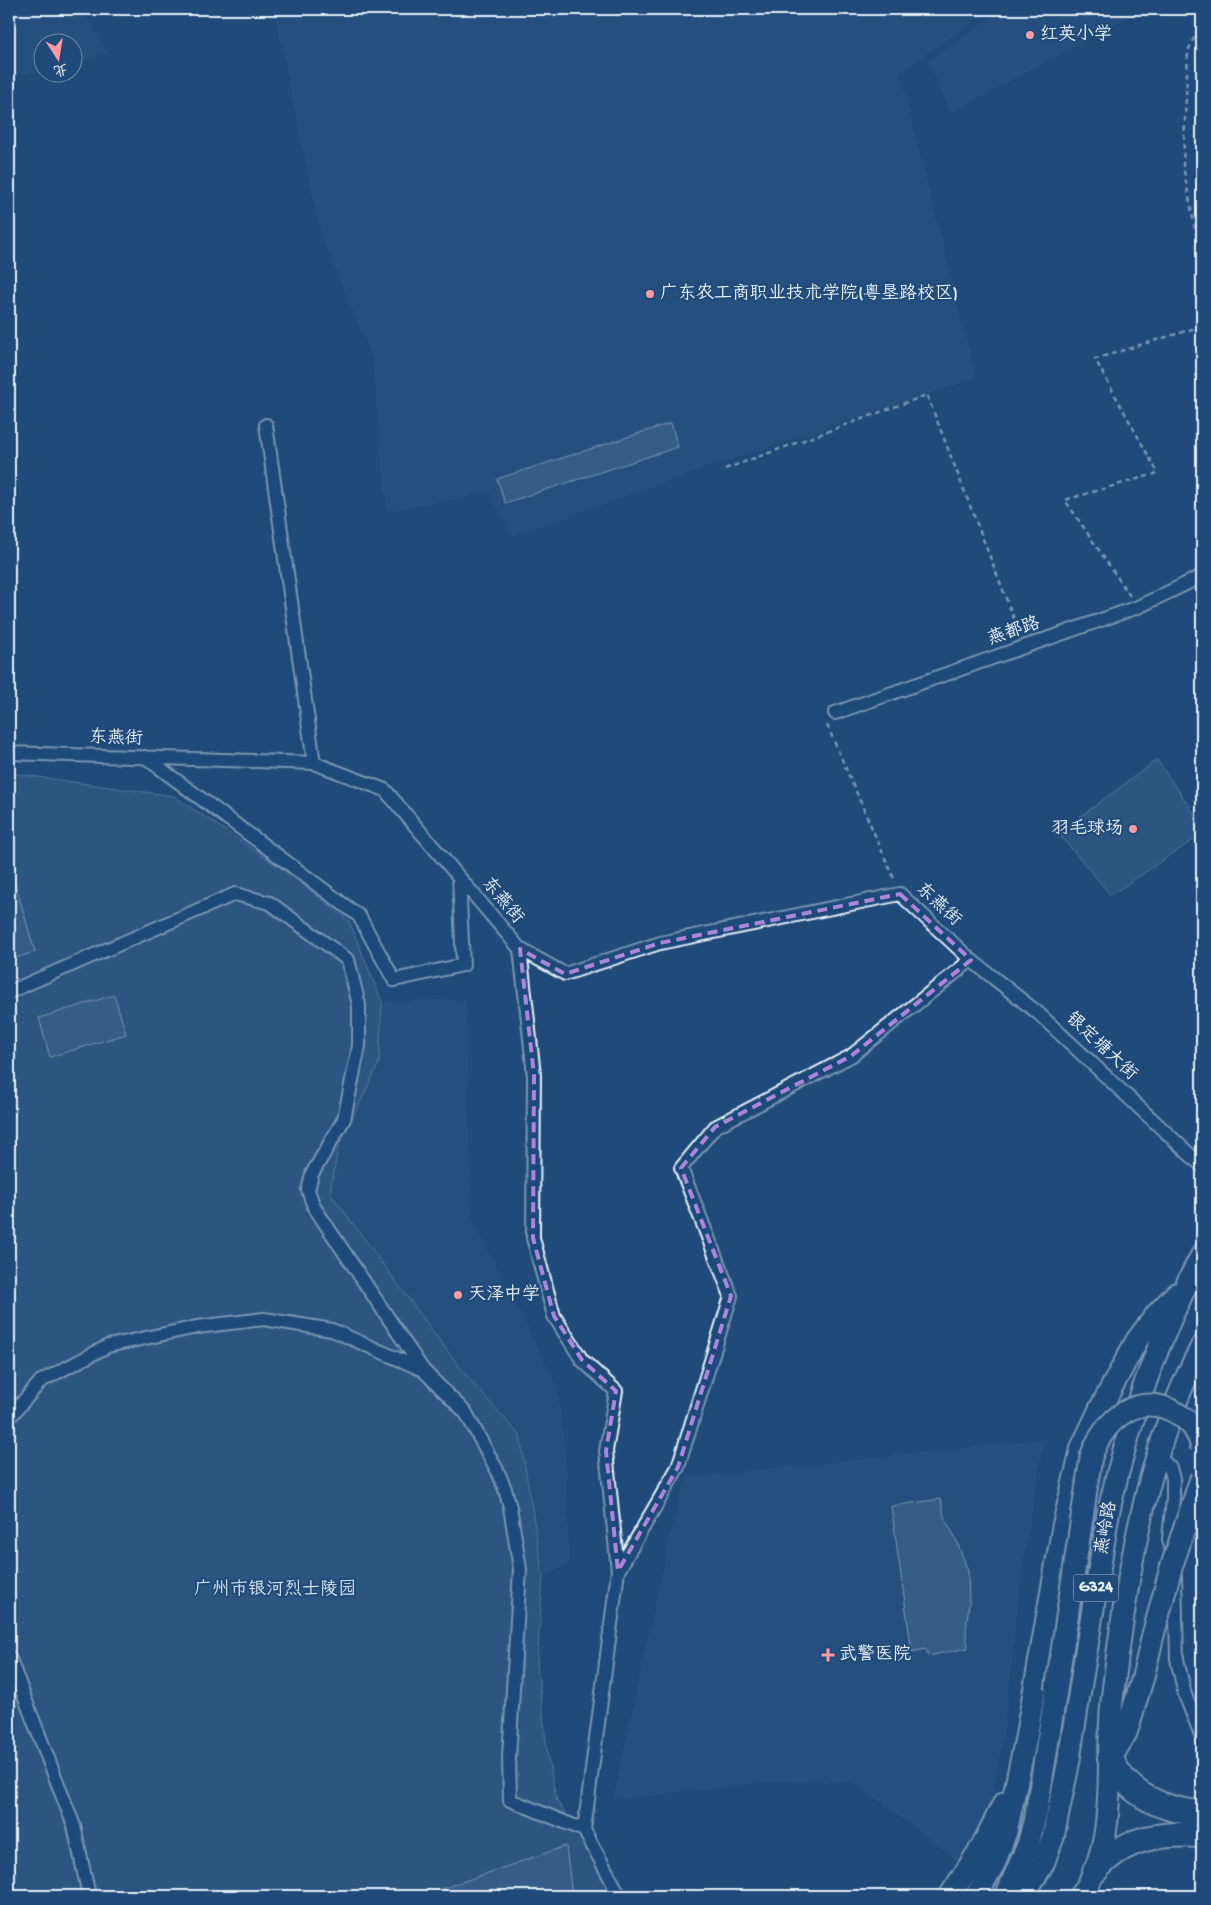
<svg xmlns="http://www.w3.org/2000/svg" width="1211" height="1905" viewBox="0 0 1211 1905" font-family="'Gochi Hand','LXGW WenKai TC',sans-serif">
<rect width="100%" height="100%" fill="#1f4a7a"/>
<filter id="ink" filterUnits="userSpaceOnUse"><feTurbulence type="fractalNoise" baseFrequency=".02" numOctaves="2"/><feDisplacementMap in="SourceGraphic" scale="10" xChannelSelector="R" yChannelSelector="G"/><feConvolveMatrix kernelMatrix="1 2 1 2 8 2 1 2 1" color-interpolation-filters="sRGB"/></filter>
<g filter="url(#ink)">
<!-- built -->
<path fill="#2e5683" d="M 9,9 L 82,9 L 108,54 L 73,63 L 72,42 L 42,42 L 42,70 L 9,77 Z
M 274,9 L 991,9 L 900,73 L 976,378 L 698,471 L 513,536 L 489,493 L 387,511 L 372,357 L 320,232 Z
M 1004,9 L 1143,9 L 951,113 L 928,61 Z
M 466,999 L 471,1217 L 557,1385 L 566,1459 L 569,1564 L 543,1577 L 520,1436 L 464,1373 L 330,1193 L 338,1149 L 379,1063 L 382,1002 Z
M 1044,1439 L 1021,1578 L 1004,1732 L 989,1810 L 962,1864 L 854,1782 L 775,1781 L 613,1800 L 672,1526 L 686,1478 Z"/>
<!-- green -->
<path fill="#3c628c" stroke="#92aac2" d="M 1157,760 L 1202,825 L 1202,834 L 1111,895 L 1058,833 Z
M 9,773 L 174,796 L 285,871 L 349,921 L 382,1002 L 379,1063 L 338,1148 L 330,1193 L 464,1373 L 520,1436 L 543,1577 L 537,1663 L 548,1759 L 557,1801 L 591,1851 L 611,1896 L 9,1896 Z"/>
<!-- building -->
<path fill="#517399" stroke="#e8f1f8" d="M 671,423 L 678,447 L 505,503 L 497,479 Z
M 9,873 L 12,873 L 35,952 L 9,960 Z
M 114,995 L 126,1034 L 50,1057 L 39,1018 Z
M 941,1499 L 944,1517 L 956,1539 L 968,1571 L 969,1603 L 966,1630 L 968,1648 L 928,1656 L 926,1649 L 912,1652 L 891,1506 Z
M 566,1846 L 572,1896 L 428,1896 L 427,1894 Z"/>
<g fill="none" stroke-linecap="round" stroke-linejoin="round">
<!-- minor casing -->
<g stroke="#e8f1f8" stroke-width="16">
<path id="minor" d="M 266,425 L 314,763
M 835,713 L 1138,607 L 1202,576
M 9,753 L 314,763 L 385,790 L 520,949 L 565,974 L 660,943 L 900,894 L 971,960 L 1038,1013 L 1202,1166
M 145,757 L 359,916 L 394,980 L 463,965 L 459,877
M 520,949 L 534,1075 L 533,1238 L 554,1316 L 582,1360 L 616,1391 L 606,1451 L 618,1571
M 9,992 L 235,894 L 270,903 L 348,960 L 359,1005 L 359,1046 L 344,1119 L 312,1174 L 308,1190 L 314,1207 L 423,1370 L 466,1413 L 498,1472 L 505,1489 L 510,1507 L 520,1569 L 509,1758 L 510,1800 L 584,1830
M 9,1418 L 41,1381 L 108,1346 L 197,1327 L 264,1319 L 332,1330 L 423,1370
M 1158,1456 L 1170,1468 L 1173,1479 L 1173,1498 L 1169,1539 L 1172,1557
M 1175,1576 L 1177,1659 L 1185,1695 L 1202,1737
M 9,1657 L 74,1826 L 89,1896
M 620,1896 L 584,1830 L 618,1571 L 678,1467 L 731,1296 L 681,1168 L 715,1127 L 851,1056 L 971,960"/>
</g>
<!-- trunk casing -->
<g stroke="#e8f1f8" stroke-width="25">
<path id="trunk" d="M 1112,1756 L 1126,1733 L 1143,1677 L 1153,1635
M 950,1896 L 981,1848 L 1004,1803
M 976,1896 L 995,1862 L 1006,1832 L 1026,1738 L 1063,1527 L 1082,1447 L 1099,1411 L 1137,1340 L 1156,1315 L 1176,1294
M 1006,1896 L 1028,1845 L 1036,1814 L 1056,1691
M 1023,1896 L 1043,1864 L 1053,1837 L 1068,1765 L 1108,1514 C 1128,1424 1157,1337 1202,1255
M 1081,1896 C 1120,1839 1105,1766 1112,1701 C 1125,1585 1146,1448 1202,1346"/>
</g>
<!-- motorway casing -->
<g stroke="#e8f1f8" stroke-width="28">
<path id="motorway" d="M 1110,1758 C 1127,1795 1164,1811 1202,1813
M 1095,1871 C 1124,1837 1160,1833 1202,1835"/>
</g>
<!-- path -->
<path stroke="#e8f1f8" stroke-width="2.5" stroke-dasharray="5 4" stroke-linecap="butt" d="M 1202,21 L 1188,51 L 1183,166 L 1202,265
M 725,469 L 927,395 L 1020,634
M 1130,596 L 1065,500 L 1158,473 L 1095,359 L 1202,326
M 827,725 L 895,881"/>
<!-- minor -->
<use href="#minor" stroke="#1f4a7a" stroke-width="12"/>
<!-- trunk -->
<use href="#trunk" stroke="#1f4a7a" stroke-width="21"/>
<!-- motorway -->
<use href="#motorway" stroke="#1f4a7a" stroke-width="24"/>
<!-- trunk-bridge casing -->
<g stroke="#e8f1f8" stroke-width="25" stroke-linecap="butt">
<path id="trunk-bridge" d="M 1153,1635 L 1171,1568 L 1202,1476
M 1056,1691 L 1091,1457 C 1104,1420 1138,1389 1178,1414 C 1190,1421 1199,1433 1202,1448"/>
</g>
<!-- trunk-bridge -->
<use href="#trunk-bridge" stroke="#1f4a7a" stroke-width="21"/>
</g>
</g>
<!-- marked area -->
<path d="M0 0H1211V1905H0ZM 900,894 L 971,960 L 851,1056 L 715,1127 L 681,1168 L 731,1296 L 678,1467 L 618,1571 L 606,1451 L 616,1391 L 582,1360 L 554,1316 L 533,1238 L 534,1075 L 520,949 L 565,974 L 660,943 Z" fill="#1f4a7a" fill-opacity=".55" fill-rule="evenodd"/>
<path fill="none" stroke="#ac85d9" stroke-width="4" stroke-dasharray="10 6" stroke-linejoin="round" d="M 900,894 L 971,960 L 851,1056 L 715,1127 L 681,1168 L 731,1296 L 678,1467 L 618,1571 L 606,1451 L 616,1391 L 582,1360 L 554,1316 L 533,1238 L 534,1075 L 520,949 L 565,974 L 660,943 Z"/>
<!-- markers -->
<g fill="#ff9aa2" stroke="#1f4a7a" stroke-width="2">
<circle cx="1030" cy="35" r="5"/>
<circle cx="650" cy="294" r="5"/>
<circle cx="1133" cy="829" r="5"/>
<circle cx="458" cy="1295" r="5"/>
<path d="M825.5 1647.5h5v5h5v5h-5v5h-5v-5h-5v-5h5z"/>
</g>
<g text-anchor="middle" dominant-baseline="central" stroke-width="4" stroke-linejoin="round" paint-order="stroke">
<!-- shield labels -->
<rect fill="#1f4a7a" stroke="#acbfd2" stroke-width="1" x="1073.5" y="1574.5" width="45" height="27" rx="4"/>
<g font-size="16" font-weight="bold" fill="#e8f1f8">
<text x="1096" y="1588">G324</text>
</g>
<!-- poi labels -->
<g font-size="18" fill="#e8f1f8" stroke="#1f4a7a" text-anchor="start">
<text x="1040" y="35">红英小学</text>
<text x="660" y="294">广东农工商职业技术学院(粤垦路校区)</text>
<text x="1123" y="829" text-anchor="end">羽毛球场</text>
<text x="468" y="1295">天泽中学</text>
<text x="839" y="1655">武警医院</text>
</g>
<!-- street labels -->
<g font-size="18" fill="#e8f1f8" stroke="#1f4a7a">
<text transform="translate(1014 632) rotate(-19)">燕都路</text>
<text transform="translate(116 739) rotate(2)">东燕街</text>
<text transform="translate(502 901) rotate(50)">东燕街</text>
<text transform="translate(938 905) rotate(43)">东燕街</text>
<text transform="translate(1101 1047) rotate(43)">银定塘大街</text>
<text transform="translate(1107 1528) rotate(-80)">燕岭路</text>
</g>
<!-- park labels -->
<g font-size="18" fill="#d7e3ed" stroke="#1f4a7a">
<text x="275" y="1590">广州市银河烈士陵园</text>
</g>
</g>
<!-- margin -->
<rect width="1211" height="1905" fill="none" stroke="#1f4a7a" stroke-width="30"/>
<rect x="15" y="15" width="1181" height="1875" fill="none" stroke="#e8f1f8" stroke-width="2" filter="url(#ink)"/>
<!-- north arrow -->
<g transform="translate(58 58) rotate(168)"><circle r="24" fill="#1f4a7a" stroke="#6f8dac"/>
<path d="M0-4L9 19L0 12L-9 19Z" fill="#ff9aa2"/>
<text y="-8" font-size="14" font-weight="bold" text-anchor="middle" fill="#e8f1f8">北</text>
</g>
</svg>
